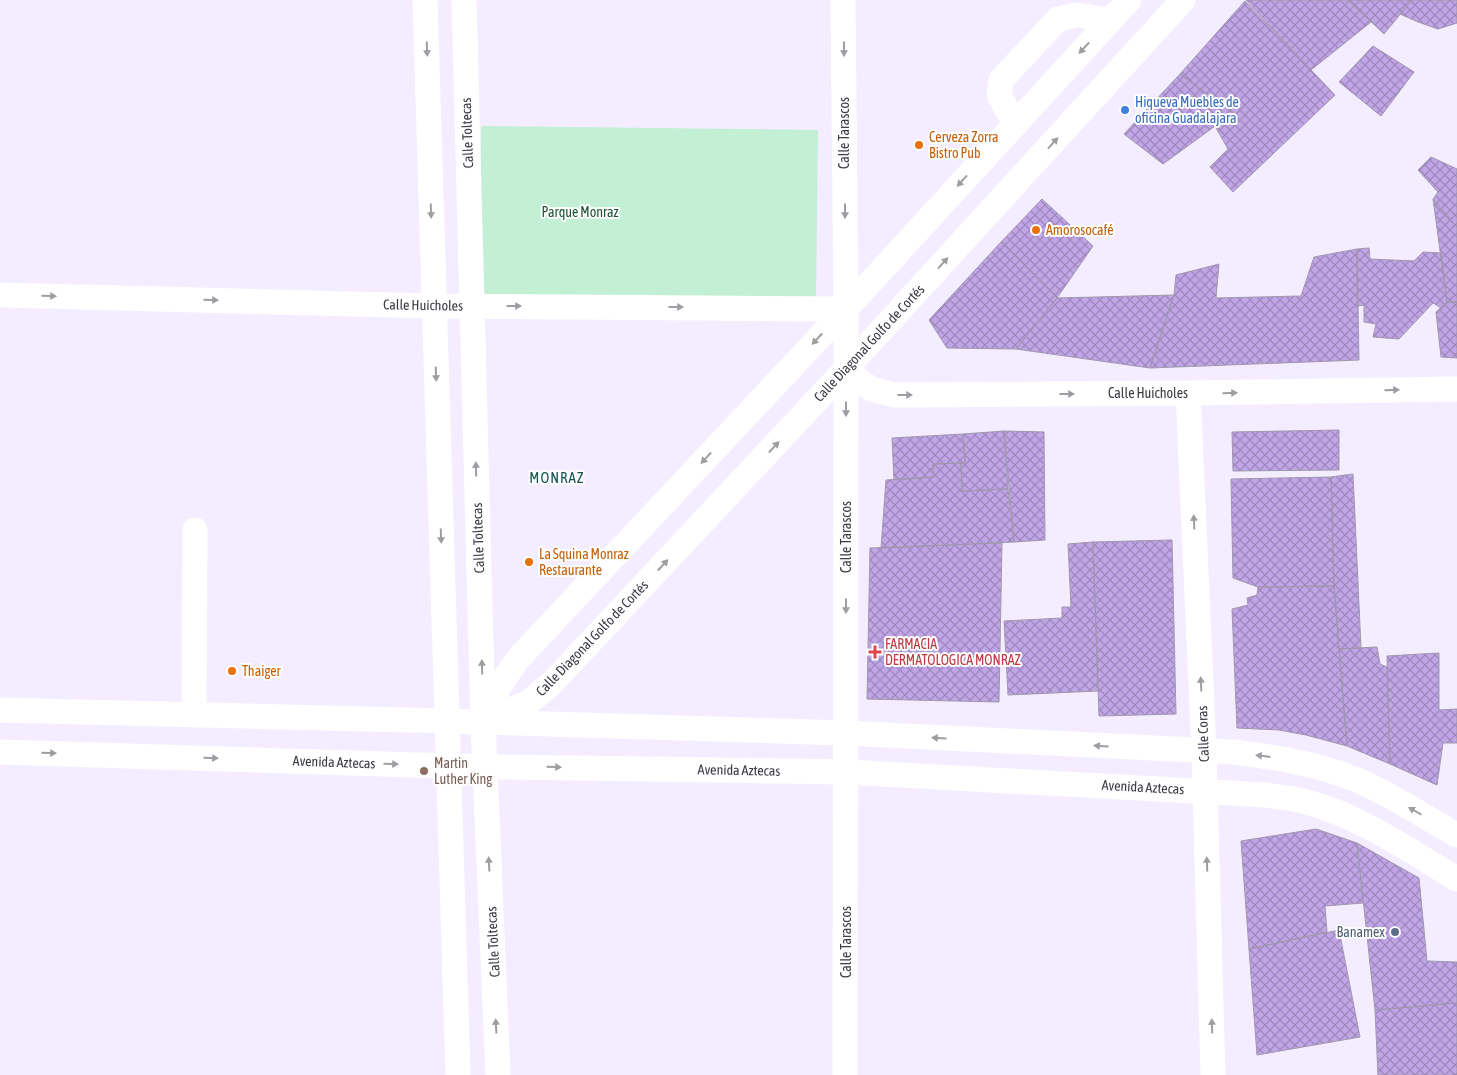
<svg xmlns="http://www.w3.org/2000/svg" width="1457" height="1075" viewBox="0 0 1457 1075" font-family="'Asap Condensed',sans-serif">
<defs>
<pattern id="building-cross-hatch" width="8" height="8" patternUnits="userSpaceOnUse" patternTransform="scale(1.25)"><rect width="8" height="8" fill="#c1a6e7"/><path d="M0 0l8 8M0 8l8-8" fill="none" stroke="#9e88bd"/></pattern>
</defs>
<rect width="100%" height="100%" fill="#f4edff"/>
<!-- park -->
<path fill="#c3f0d4" d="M 481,126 L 818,130 L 816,299 L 479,295 Z"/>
<!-- building -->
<path fill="url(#building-cross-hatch)" stroke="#a097ac" d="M 1246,0 L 1348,0 L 1371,22 L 1311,70 Z
M 1348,0 L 1412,0 L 1384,34 Z
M 1412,0 L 1457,0 L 1457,23 L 1438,29 L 1418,22 L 1400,14 Z
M 1245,1 L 1335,95 L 1233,192 L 1210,167 L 1228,149 L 1215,126 L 1233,113 L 1180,74 Z
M 1373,46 L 1414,72 L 1381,116 L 1339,82 Z
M 1180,74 L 1233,113 L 1163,164 L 1124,134 Z
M 1431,157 L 1457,169 L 1457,227 L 1433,199 L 1438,192 L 1418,170 Z
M 1042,199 L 1093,246 L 1057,298 L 1001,242 Z
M 1433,199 L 1457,227 L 1457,302 L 1447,302 Z
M 1001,242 L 1057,298 L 1016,349 L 947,348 L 929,320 Z
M 1369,248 L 1370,259 L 1414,261 L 1423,252 L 1441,253 L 1447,302 L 1441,308 L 1433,303 L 1399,339 L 1373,337 L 1376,324 L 1364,322 L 1364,305 L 1357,306 L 1357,249 Z
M 1357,249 L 1359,360 L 1150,368 L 1174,295 L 1176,275 L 1219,264 L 1216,298 L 1301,296 L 1314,257 Z
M 1174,295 L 1150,368 L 1016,349 L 1057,298 Z
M 1447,302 L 1457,302 L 1457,358 L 1441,357 L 1436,312 Z
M 1339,430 L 1339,470 L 1233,471 L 1232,432 Z
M 1004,431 L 1008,489 L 962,491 L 961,463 L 965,463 L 963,434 Z
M 1004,431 L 1044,432 L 1045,540 L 1014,542 Z
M 963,434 L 965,463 L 933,464 L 934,477 L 894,480 L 892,438 Z
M 961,463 L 962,491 L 1008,489 L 1014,542 L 881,548 L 886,480 L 934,477 L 933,464 Z
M 1353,474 L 1361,648 L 1339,649 L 1334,586 L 1331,477 Z
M 1331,477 L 1334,586 L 1258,587 L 1233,578 L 1231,479 Z
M 1172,540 L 1176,714 L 1099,716 L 1093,542 Z
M 1093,542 L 1098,691 L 1008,695 L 1004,621 L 1062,618 L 1062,607 L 1071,607 L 1068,544 Z
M 1002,543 L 999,702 L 867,699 L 870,548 Z
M 1334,586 L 1347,746 L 1306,735 L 1279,730 L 1237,728 L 1232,609 L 1248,605 L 1247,598 L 1257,595 L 1258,587 Z
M 1377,647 L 1380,664 L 1387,667 L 1390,764 L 1347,746 L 1339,649 Z
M 1439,653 L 1439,710 L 1457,709 L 1457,743 L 1443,743 L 1437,785 L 1390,764 L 1387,656 Z
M 1316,829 L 1357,843 L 1363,903 L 1325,906 L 1327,932 L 1249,949 L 1241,841 Z
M 1357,843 L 1419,878 L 1427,961 L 1457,962 L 1457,1003 L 1375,1010 Z
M 1339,930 L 1360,1037 L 1257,1055 L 1249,949 Z
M 1457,1003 L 1457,1075 L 1378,1075 L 1375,1010 Z"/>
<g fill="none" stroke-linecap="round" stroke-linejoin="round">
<!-- minor -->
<path stroke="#fff" stroke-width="25" d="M 425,0 L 458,1075
M 464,0 L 483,722 L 498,1075
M 843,0 L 846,309 L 845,1075
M 1015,124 L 999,95 L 1001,80 L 1058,19 L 1077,15 L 1110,20
M 0,295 L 434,306 L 846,309
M 845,370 L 871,389 L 895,395 L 1188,393 L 1457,389
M 1188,393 L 1204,751 L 1213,1075
M 0,710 L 448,721 L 846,733 L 1234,752 C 1281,758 1332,766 1374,788 C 1403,802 1430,820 1457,835
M 194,715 L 195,530
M 486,715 L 500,685 L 517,660 L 846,309 L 1129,0
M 490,719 L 529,702 L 552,683 L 845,370 L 1183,0
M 0,752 L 449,766 L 846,772 L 1266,795 C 1278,797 1291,798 1303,801 C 1359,815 1408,850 1457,879"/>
</g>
<!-- one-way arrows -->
<defs><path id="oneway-solid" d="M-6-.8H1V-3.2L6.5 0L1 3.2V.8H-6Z" transform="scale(1.25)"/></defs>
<g fill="#9e9da2">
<use href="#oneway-solid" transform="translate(1084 48) rotate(133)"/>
<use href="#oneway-solid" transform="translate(427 49) rotate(88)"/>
<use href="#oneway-solid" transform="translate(844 49) rotate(90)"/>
<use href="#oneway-solid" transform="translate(1053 143) rotate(-48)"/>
<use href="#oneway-solid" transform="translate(962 181) rotate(132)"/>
<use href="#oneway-solid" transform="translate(431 211) rotate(88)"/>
<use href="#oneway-solid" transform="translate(845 211) rotate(90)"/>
<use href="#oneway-solid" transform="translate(943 263) rotate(-48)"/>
<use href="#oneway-solid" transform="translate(49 296) rotate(1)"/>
<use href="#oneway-solid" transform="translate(211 300) rotate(1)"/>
<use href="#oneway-solid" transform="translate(514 306)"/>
<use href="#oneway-solid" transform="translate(676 307)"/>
<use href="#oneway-solid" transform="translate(817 339) rotate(133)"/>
<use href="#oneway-solid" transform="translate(436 374) rotate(88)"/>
<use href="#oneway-solid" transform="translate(1392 390) rotate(-1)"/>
<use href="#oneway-solid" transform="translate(1230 393) rotate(-1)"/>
<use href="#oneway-solid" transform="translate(1067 394)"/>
<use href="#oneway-solid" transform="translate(905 395)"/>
<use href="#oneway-solid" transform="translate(846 409) rotate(90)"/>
<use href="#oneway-solid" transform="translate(774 447) rotate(-47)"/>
<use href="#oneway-solid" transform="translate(706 458) rotate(133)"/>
<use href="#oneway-solid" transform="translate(476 469) rotate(-92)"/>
<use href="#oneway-solid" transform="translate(1194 522) rotate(-93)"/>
<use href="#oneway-solid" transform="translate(441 536) rotate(88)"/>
<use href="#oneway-solid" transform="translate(663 565) rotate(-47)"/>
<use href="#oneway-solid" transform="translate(846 606) rotate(90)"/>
<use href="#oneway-solid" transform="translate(482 667) rotate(-92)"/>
<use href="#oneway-solid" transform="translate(1201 684) rotate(-93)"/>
<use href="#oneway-solid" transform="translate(939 738) rotate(-177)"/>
<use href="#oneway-solid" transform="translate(1101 746) rotate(-177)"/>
<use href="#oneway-solid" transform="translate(49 753) rotate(2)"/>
<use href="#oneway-solid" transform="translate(1263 756) rotate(-173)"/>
<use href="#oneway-solid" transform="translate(211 758) rotate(2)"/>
<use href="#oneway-solid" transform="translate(391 764) rotate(2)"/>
<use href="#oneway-solid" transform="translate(554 767) rotate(1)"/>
<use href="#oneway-solid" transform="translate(1415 811) rotate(-150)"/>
<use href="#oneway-solid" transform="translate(489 864) rotate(-93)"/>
<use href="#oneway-solid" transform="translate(1207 864) rotate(-92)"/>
<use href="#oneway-solid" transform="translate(496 1026) rotate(-93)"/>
<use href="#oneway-solid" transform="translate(1212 1026) rotate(-92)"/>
</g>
<!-- markers -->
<circle fill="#3f7fe0" stroke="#fefefe" stroke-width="2" cx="1125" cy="110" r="5"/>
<g fill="#e8710a" stroke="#fefefe" stroke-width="2">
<circle cx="919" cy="145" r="5"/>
<circle cx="1036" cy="230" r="5"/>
<circle cx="529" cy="562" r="5"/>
<circle cx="232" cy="671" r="5"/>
</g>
<path fill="#e0444e" stroke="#fefefe" stroke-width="2" d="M872.5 644.5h5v5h5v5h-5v5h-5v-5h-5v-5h5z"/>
<circle fill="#8d6e63" stroke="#fefefe" stroke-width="2" cx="424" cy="771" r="5"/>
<circle fill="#5c6f8a" stroke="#fefefe" stroke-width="2" cx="1395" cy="932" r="5"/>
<g text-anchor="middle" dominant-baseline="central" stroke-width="4" stroke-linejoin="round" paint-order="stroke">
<!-- shop labels -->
<g font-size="14" fill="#366cbe" stroke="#fefefe" text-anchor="start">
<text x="1135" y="102">Hiqueva Muebles de<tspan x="1135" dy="16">oficina Guadalajara</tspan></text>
</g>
<!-- street labels -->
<g font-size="14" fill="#3e3b44" stroke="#fefefe">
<text transform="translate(467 133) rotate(-92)">Calle Toltecas</text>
<text transform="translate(844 133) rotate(-90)">Calle Tarascos</text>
<text transform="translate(423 305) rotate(1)">Calle Huicholes</text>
<text transform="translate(869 343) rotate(-47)">Calle Diagonal Golfo de Cortés</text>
<text x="1148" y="393">Calle Huicholes</text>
<text transform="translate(846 537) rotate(-90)">Calle Tarascos</text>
<text transform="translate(478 538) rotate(-92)">Calle Toltecas</text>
<text transform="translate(592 638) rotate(-46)">Calle Diagonal Golfo de Cortés</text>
<text transform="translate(1203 734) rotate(-92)">Calle Coras</text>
<text transform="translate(334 762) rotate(2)">Avenida Aztecas</text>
<text transform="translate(739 770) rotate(1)">Avenida Aztecas</text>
<text transform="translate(1143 787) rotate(3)">Avenida Aztecas</text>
<text transform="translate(493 942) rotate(-93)">Calle Toltecas</text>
<text transform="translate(846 942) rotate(-90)">Calle Tarascos</text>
</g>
<!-- food labels -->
<g font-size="14" fill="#c56008" stroke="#fefefe" text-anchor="start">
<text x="929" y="137">Cerveza Zorra<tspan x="929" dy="16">Bistro Pub</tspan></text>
<text x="1046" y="230">Amorosocafé</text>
<text x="539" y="554">La Squina Monraz<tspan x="539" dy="16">Restaurante</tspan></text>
<text x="242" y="671">Thaiger</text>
</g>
<!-- park labels -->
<g font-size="14" fill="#1e5438" stroke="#fefefe">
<text x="580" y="212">Parque Monraz</text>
</g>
<!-- health labels -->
<g font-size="14" fill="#be3a42" stroke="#fefefe" text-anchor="start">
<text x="885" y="644">FARMACIA<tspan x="885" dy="16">DERMATOLOGICA MONRAZ</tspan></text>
</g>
<!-- education labels -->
<g font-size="14" fill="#785e54" stroke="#fefefe" text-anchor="start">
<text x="434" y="763">Martin<tspan x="434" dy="16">Luther King</tspan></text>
</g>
<!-- service labels -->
<g font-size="14" fill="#4e5e75" stroke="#fefefe" text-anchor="end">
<text x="1385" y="932">Banamex</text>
</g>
<!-- neighbourhood labels -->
<g font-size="15" letter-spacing="1" fill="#195554" stroke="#fefefe">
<text x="557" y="477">MONRAZ</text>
</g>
</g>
</svg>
